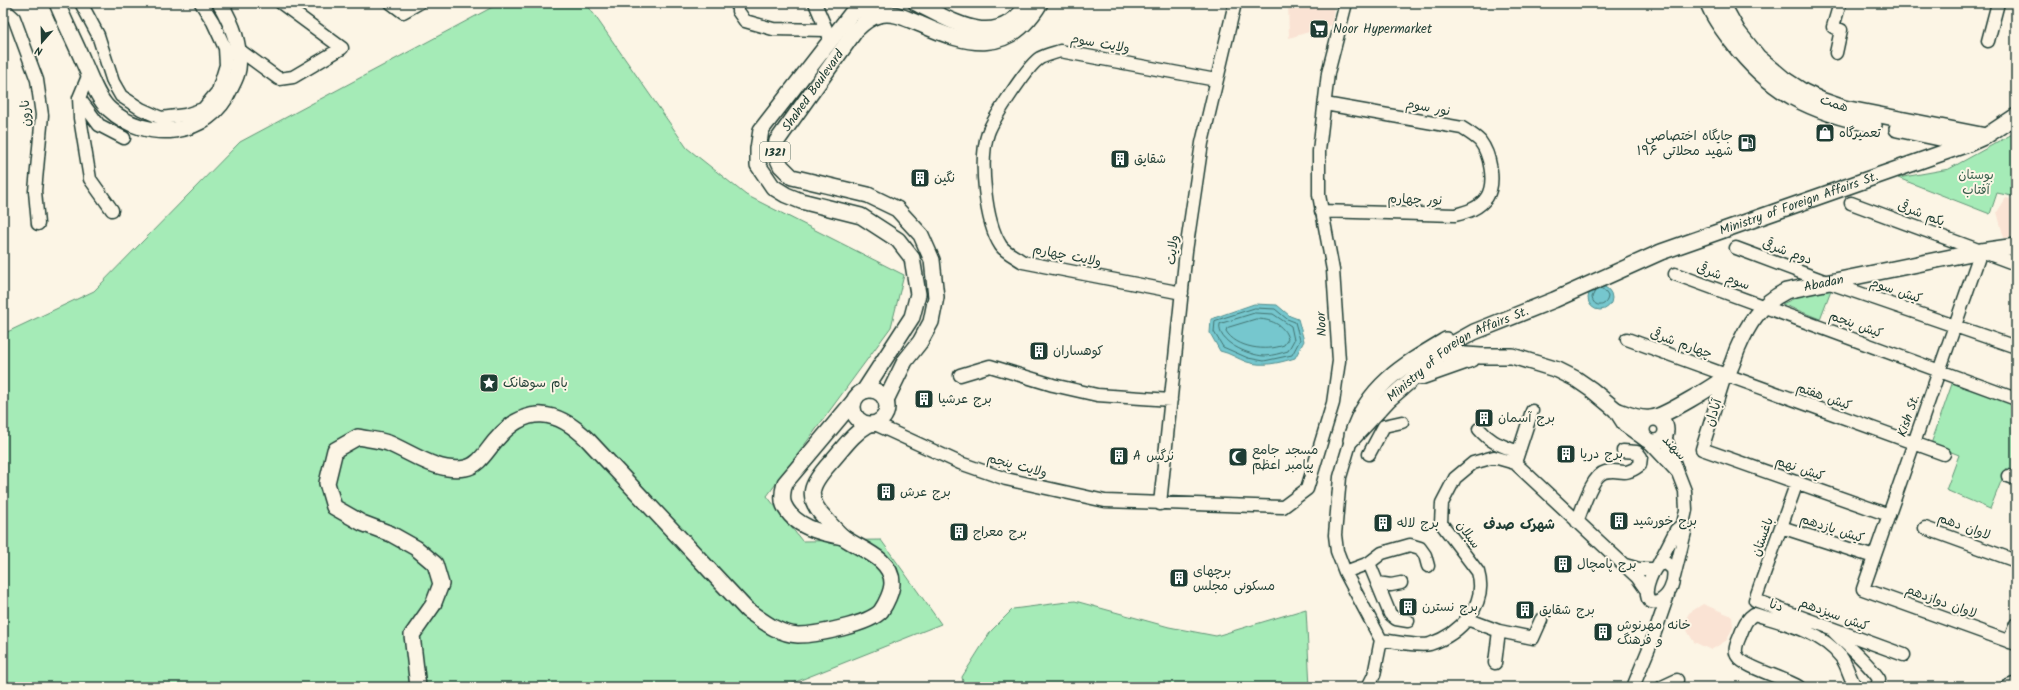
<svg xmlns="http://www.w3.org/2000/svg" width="2019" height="690" viewBox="0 0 2019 690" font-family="Kalam,'Playpen Sans Arabic',sans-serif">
<rect width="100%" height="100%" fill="#fcf5e5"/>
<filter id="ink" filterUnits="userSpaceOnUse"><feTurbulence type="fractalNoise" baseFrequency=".025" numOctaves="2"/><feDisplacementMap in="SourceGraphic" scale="8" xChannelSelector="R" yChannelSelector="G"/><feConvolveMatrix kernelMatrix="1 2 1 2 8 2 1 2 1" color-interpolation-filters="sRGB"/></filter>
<g filter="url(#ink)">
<!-- built -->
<path fill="#fae3d4" d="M 1288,3 L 1334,3 L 1332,25 L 1289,38 Z
M 2006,198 L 2016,200 L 2016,236 L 2004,238 L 1997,212 Z
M 1703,604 L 1732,616 L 1733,627 L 1727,640 L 1711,650 L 1694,642 L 1683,624 L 1689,613 Z"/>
<!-- green -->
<path fill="#a5ebb7" stroke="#629476" d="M 500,3 L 586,3 L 687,148 L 746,195 L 904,275 L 891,327 L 767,496 L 802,541 L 881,540 L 941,624 L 783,687 L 3,687 L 3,334 L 94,291 L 240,142 Z
M 2016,132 L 2016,197 L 1997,193 L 1990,214 L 1898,178 L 1949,169 Z
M 1822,290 L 1831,290 L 1820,319 L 1782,304 L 1804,294 Z
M 1953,381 L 2016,404 L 2016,472 L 2006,469 L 1990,509 L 1946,490 L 1959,455 L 1931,444 Z
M 1075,601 L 1169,627 L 1216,636 L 1306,609 L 1310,687 L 964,687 L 962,677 L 991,631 L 1013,609 Z"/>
<!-- water -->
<path fill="#76c7ce" stroke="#539090" d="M1588 298a12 12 0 1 1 24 0a12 12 0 1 1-24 0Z
M 1254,304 L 1277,305 L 1290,316 L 1298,319 L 1304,341 L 1295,358 C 1279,363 1263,367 1247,362 C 1238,359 1230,353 1220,351 L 1210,333 L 1211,319 Z"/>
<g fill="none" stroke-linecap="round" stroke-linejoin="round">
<!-- shore -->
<path stroke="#427472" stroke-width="1" d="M 1595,291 L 1592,297 C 1593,308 1607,308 1608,296 L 1604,290 L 1598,289
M 1255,308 L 1275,309 L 1287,319 L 1295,322 L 1300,340 L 1292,355 L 1264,361 L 1248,358 L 1223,347 L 1214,332 L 1215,321 Z
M 1255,313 L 1273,314 L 1291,326 L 1294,340 L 1288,351 C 1281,353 1272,356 1264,356 C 1248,355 1216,342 1220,324 Z
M 1256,319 C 1270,319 1284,324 1288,339 L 1284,345 C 1266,352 1236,348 1226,331 L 1227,328 Z"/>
<!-- minor casing -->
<g stroke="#1f3d34" stroke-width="15">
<path id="minor" d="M 81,3 L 98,35 L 113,82 L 121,96 L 141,109 L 161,118 L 185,115 L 203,109 L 218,91 L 226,65 L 225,48 L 213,22 L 201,3
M 391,3 L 403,12 L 419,3
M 815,3 L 829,36
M 3,8 L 14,18 L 37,80 L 42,115 L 35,191 L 38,224
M 738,11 L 745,21 L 773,29 L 826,30
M 1988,41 L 1998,3
M 238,49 L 279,79 L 293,77 L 342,48 L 281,3
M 1836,53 L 1841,30 L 1833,27 L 1840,3
M 89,74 L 79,98 L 80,118 L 90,179 L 112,210
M 79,98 L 99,125 L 124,138
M 1851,203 L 2016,264
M 1321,211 L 1455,215 C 1467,212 1480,208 1487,197 C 1496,182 1490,154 1480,141 C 1475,136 1468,132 1462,128 L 1325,104
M 1736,248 L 1827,282 L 2016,347
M 1981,251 L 1863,589 L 2016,644
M 1675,274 L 2016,399
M 1182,293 L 1023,262 C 1016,257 1005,252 1001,246 C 985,222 979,159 988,133 C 993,119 1028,65 1040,58 C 1046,55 1054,53 1060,51 L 1216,80
M 1627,339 L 1944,454
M 960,375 L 990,366 L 1053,385 L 1097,395 L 1171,400
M 1725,376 L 1702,449 L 1889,515
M 875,424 L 960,463 L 1006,479 L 1105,501 L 1283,507 L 1307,489 L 1333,403 L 1339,361 L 1333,270 L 1319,195 L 1319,151 L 1328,73 L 1346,3
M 1479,429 C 1491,443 1501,445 1518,452
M 1351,440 L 1340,477 L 1335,535 L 1337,551 L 1345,572 L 1381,640 L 1374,675 L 1368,687
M 1649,442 L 1678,473 L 1665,436
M 1369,454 L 1384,426 L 1402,422
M 1515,463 L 1532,411
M 2008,476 L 2016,479
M 1797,482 L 1755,600 L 1904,655
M 1160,504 L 1186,251 L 1202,143 L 1235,3
M 1577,522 C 1582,510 1592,475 1605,472 C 1621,468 1623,478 1640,465 L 1641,457 L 1637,452 L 1623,451
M 1781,527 L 1874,557
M 1925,528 L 2016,561
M 1369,563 L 1390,614 L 1396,619 L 1408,621
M 1666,563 L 1673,569 C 1678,601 1640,617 1648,585 C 1650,578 1653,571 1658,565 Z
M 1625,565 L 1639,569 L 1655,569
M 1658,565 L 1676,530 L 1683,524
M 1345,572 L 1369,563 L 1382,553 L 1410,545 L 1420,548 L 1425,555 L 1428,566
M 1674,577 L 1685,532 L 1683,524 L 1686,510 L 1685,491 L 1678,473
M 1377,583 L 1391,585 L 1401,583
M 1467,619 L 1499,631 L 1495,663
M 1499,631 L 1533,638 L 1541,620
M 1833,631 C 1848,647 1867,661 1879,679 L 1877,687
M 1381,640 C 1393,641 1419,647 1430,644 C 1460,634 1488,605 1478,572 L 1441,523 L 1442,503 L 1455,478 L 1473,463 L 1494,457 L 1515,463 L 1637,577 L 1647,591
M 2009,642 L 2016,624
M 1633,687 L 1652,641 L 1668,595
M 1662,687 L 1677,680
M 1799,687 C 1785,678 1744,667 1738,657 C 1733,651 1737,643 1740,636 C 1744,626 1745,620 1754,614 C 1784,623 1821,631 1841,657 C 1848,666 1849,678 1856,687
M 2006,687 L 2016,683"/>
</g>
<!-- major casing -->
<g stroke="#1f3d34" stroke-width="18">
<g id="major">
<path d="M 57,3 C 65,23 75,42 83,61 C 90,76 97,98 109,109 C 146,143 209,137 230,89 C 233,83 237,76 238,69 C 241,45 232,24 220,3"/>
<path d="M 916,3 C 954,22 998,52 1028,3"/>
<path d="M 1708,3 C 1713,17 1723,30 1732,42 C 1772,94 1811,112 1874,125"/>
<path d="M 1722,3 L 1738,32 L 1758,57 L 1784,79 L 1804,92 L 1821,100 L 1844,108 L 1986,136"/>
<path d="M 1897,129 L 1968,144"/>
<path d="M 1436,353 L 1481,356 L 1512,356 L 1558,370 L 1576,379 L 1592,390 L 1616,410 L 1625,424 L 1646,439"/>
<path d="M 1421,377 L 1472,359"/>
<circle cx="870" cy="407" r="17"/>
<path d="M 864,391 L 912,317 L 918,294 L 912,258 L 898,240 L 861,216 L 801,201 L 786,195 L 773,187 L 758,165 L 758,149 L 761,130 L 851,14 L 870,3"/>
<path id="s1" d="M 886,400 L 905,361 L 920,342 L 931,322 L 936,297 L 932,260 L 921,235 L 897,209 L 868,195 L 792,177 L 781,166 L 775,153 L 777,141 L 856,30 C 863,23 870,17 879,15 C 893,11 907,19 920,24 C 969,46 1008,56 1040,3"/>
<path id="s2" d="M 1616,410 C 1627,414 1640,420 1651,418 C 1663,417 1718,384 1726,376 C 1731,369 1734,358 1737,350 C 1748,324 1760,304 1786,291 L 1981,251 L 2016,246"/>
<circle cx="1654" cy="430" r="12"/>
<path d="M 1352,435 C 1367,386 1404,365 1446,340"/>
<path id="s3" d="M 1351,440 L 1389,399 L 1442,353 L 1456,342 L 1474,332 L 1554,300 L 1661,252 L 1968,144 L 1986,136 L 2016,116"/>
<path d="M 843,537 C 821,533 794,527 784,505 C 781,498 783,490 785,483 L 853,402"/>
<path d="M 418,687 L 412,635 L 433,605 L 441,584 L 435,564 L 416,548 L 391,534 L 362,523 L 334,507 L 327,483 L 335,450 L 358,437 C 368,439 379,440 388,443 C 412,453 438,473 465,468 C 479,466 487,450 496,440 C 526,404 557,409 588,440 L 747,610 C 763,621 778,634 798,635 C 816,635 870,624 881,611 C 886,604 892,591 892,583 C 892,558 859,549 843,537 C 836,531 830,524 824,517 C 804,496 812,483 830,463 C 842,450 852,434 868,425"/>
</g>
</g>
<!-- minor -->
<use href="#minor" stroke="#fcf5e5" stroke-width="12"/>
<!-- major -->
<use href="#major" stroke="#fcf5e5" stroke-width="15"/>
</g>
</g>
<!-- icons -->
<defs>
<g id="supermarket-square" transform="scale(1)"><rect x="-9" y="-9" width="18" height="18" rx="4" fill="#1f3d34" stroke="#fcf5e5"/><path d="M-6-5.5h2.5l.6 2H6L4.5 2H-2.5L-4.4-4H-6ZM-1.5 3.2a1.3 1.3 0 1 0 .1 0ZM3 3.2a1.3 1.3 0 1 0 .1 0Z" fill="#fff"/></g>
<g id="shop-square" transform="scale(1)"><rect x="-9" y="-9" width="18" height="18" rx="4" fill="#1f3d34" stroke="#fcf5e5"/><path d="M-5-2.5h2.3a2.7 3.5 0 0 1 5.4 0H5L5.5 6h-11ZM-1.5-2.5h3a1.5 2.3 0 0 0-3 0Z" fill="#fff"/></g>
<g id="fuel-square" transform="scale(1)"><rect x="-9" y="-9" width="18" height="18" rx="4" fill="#1f3d34" stroke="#fcf5e5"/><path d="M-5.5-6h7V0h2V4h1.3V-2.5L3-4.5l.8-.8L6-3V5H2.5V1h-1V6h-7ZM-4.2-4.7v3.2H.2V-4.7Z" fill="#fff"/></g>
<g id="building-square" transform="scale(1)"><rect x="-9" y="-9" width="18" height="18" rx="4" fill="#1f3d34" stroke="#fcf5e5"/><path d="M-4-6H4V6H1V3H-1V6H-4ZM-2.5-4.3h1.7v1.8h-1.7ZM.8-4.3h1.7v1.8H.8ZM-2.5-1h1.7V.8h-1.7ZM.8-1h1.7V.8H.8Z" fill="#fff"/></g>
<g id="sight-square" transform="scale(1)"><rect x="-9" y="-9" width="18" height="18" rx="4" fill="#1f3d34" stroke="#fcf5e5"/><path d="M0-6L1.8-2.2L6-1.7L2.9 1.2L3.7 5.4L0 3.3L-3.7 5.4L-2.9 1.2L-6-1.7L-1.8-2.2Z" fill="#fff"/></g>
<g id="mosque-square" transform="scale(1)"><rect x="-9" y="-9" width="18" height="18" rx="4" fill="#1f3d34" stroke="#fcf5e5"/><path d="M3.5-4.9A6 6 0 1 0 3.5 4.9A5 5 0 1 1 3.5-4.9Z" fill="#fff"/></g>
</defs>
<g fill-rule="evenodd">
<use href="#supermarket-square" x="1319" y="29"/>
<use href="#shop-square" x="1825" y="133"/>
<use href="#fuel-square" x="1747" y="143"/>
<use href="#building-square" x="1120" y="159"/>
<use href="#building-square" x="920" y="178"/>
<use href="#building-square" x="1039" y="351"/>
<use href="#sight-square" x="489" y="383"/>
<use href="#building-square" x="924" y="399"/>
<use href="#building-square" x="1484" y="418"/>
<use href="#building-square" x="1566" y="454"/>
<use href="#building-square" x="1119" y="456"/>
<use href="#mosque-square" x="1238" y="457"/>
<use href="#building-square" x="886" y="492"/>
<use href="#building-square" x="1619" y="521"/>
<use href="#building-square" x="1383" y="523"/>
<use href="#building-square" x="959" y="532"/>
<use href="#building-square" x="1563" y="564"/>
<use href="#building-square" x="1179" y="578"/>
<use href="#building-square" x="1408" y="607"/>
<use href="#building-square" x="1525" y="610"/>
<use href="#building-square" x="1603" y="632"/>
</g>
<g text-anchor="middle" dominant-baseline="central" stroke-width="4" stroke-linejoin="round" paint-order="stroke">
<!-- shield labels -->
<rect fill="#fcf5e5" stroke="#617469" stroke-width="1" x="760" y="142" width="30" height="20" rx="3"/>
<g font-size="12" font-weight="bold" fill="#1f3d34">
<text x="775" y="152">1321</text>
</g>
<!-- poi labels -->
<g font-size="13" fill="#1f3d34" stroke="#fcf5e5" text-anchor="start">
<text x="1333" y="29">Noor Hypermarket</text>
<text x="1839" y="133">تعمیرگاه</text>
<text x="1733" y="136" text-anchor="end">جایگاه اختصاصی<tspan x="1733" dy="15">۱۹۶ شهید محلاتی</tspan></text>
<text x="1134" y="159">شقایق</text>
<text x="934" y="178">نگین</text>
<text x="1053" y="351">کوهساران</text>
<text x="503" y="383">بام سوهانک</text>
<text x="938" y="399">برج عرشیا</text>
<text x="1498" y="418">برج آسمان</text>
<text x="1252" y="450">مسجد جامع<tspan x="1252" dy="15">پیامبر اعظم</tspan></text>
<text x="1580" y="454">برج دریا</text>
<text x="1133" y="456">A نرگس</text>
<text x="900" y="492">برج عرش</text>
<text x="1633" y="521">برج خورشید</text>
<text x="1397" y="523">برج لاله</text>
<text x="973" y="532">برج معراج</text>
<text x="1577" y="564">برج پامچال</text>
<text x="1193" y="571">برچهای<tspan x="1193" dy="15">مسکونی مجلس</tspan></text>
<text x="1422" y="607">برج نسترن</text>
<text x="1539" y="610">برج شقایق</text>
<text x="1617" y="625">خانه مهرنوش<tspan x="1617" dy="15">و فرهنگ</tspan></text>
</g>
<!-- street labels -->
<g font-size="13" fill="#1f3d34" stroke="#fcf5e5">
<text transform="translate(1100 44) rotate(10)">ولایت سوم</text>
<text stroke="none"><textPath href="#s1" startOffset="430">Shahed Boulevard</textPath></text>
<text transform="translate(1834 104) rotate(18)">همت</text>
<text transform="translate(1428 108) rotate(10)">نور سوم</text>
<text transform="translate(26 113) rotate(-93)">نارون</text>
<text transform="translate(1415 200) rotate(2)">نور چهارم</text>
<text stroke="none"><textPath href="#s3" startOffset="514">Ministry of Foreign Affairs St.</textPath></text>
<text transform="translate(1921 214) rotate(21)">یکم شرقی</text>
<text transform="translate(1173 250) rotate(-83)">ولایت</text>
<text transform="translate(1787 252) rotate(20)">دوم شرقی</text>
<text transform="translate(1067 256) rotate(11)">ولایت چهارم</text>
<text transform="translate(1723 277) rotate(20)">سوم شرقی</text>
<text stroke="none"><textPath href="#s2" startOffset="268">Abadan</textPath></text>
<text transform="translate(1896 291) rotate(19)">کیش سوم</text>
<text transform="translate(1322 324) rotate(-93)">Noor</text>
<text transform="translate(1856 325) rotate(20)">کیش پنجم</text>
<text transform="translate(1681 344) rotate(20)">چهارم شرقی</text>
<text stroke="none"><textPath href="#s3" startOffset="139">Ministry of Foreign Affairs St.</textPath></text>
<text transform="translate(1824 397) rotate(20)">کیش هفتم</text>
<text transform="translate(1714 413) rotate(-72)">آبادان</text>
<text transform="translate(1909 416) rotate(-71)">Kish St.</text>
<text transform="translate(1674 448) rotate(47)">سهند</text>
<text transform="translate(1017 466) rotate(15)">ولایت پنجم</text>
<text transform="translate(1800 469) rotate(19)">کیش نهم</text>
<text transform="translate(1964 527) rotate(20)">لاوان دهم</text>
<text transform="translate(1832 529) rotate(18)">کیش یازدهم</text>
<text transform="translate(1468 535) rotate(54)">سبلان</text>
<text transform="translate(1763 537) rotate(-70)">باغستان</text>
<text transform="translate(1941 602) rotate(20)">لاوان دوازدهم</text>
<text transform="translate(1776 606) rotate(18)">دنا</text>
<text transform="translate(1834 615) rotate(20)">کیش سیزدهم</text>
</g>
<!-- park labels -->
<g font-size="13" fill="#3a604e" stroke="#fcf5e5">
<text x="1976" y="175">بوستان<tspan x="1976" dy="15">آفتاب</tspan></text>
</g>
<!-- neighbourhood labels -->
<g font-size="14" font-weight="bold" fill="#1f3d34" stroke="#fcf5e5">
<text x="1519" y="525">شهرک صدف</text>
</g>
</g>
<!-- margin -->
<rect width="2019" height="690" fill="none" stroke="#fcf5e5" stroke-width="16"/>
<rect x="8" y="8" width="2003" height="674" fill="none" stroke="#1f3d34" stroke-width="1.5" filter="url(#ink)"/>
<!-- north arrow -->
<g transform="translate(42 42) rotate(200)" stroke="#fcf5e5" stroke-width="3" paint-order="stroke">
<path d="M0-3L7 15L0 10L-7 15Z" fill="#1f3d34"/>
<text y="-6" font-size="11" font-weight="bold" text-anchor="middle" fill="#1f3d34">N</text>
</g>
</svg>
